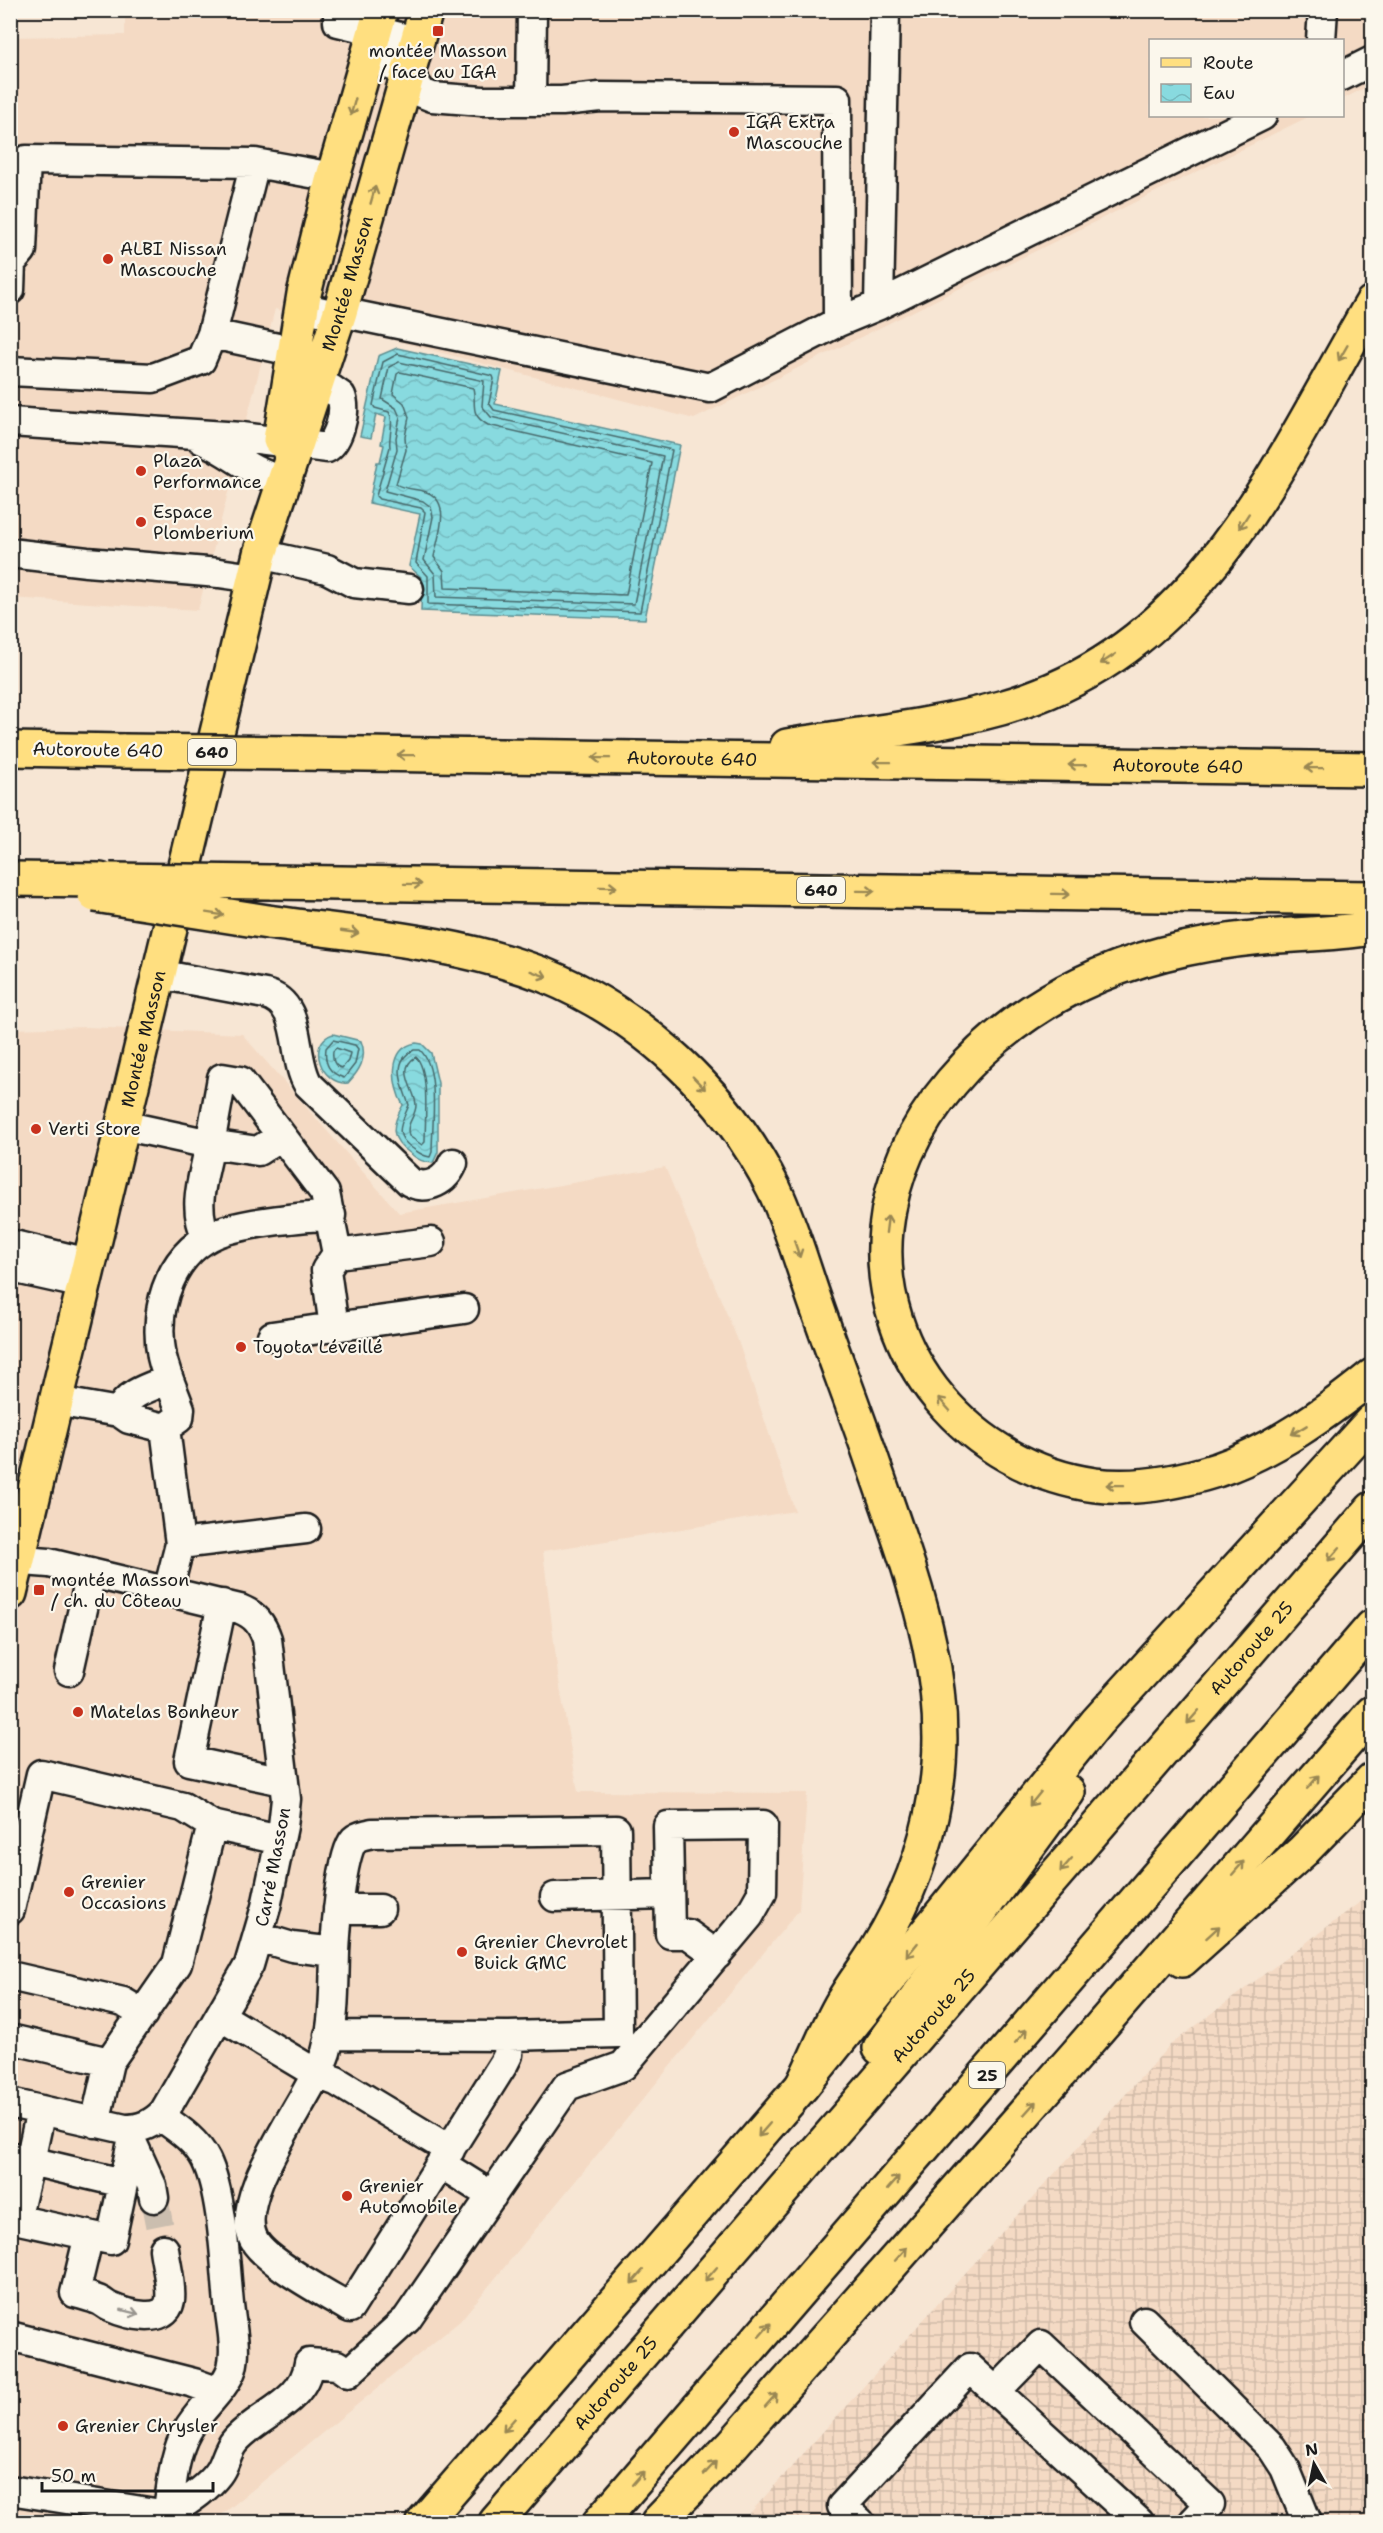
<svg xmlns="http://www.w3.org/2000/svg" width="1383" height="2533" viewBox="0 0 1383 2533" font-family="'Shantell Sans',sans-serif">
<defs>
<pattern id="industrial-grid" width="8" height="8" patternUnits="userSpaceOnUse" patternTransform="scale(1.5)"><rect width="8" height="8" fill="#f4dac4"/><path d="M0 4h8M4 0v8" fill="none" stroke="#d1baa8"/></pattern>
<pattern id="water-waves" width="16" height="10" patternUnits="userSpaceOnUse" patternTransform="scale(1.5)"><rect width="16" height="10" fill="#88dadf"/><path d="M0 5q4-4 8 0t8 0" fill="none" stroke="#75babf"/></pattern>
</defs>
<rect width="100%" height="100%" fill="#f7e6d4"/>
<filter id="ink" filterUnits="userSpaceOnUse"><feTurbulence type="fractalNoise" baseFrequency=".0167" numOctaves="2"/><feDisplacementMap in="SourceGraphic" scale="12" xChannelSelector="R" yChannelSelector="G"/><feConvolveMatrix kernelMatrix="1 2 1 2 8 2 1 2 1" color-interpolation-filters="sRGB"/></filter>
<g filter="url(#ink)">
<!-- built -->
<path fill="#f4dac4" d="M 125,10 L 1372,10 L 1372,84 L 1343,99 L 1342,40 L 1150,40 L 1150,116 L 1310,116 L 694,419 L 275,309 L 198,610 L 11,598 L 10,37 L 125,35 Z
M 87,1027 L 242,1034 L 399,1213 L 665,1167 L 737,1338 L 795,1511 L 543,1551 L 558,1675 L 578,1792 L 807,1793 L 799,1910 L 460,2321 L 213,2522 L 11,2522 L 10,1029 Z"/>
<!-- industrial -->
<path fill="url(#industrial-grid)" d="M 1372,1893 L 1372,2522 L 742,2522 L 1169,2046 Z"/>
<!-- water -->
<path fill="url(#water-waves)" stroke="#5d8e91" stroke-width="1.5" d="M 397,348 L 502,371 L 495,404 L 680,445 L 645,619 L 421,611 L 422,578 L 409,566 L 420,514 L 369,503 L 377,462 L 380,462 L 384,445 L 381,444 L 386,417 L 376,414 L 371,438 L 360,436 L 378,356 Z
M 333,1034 L 361,1041 C 368,1058 359,1071 348,1083 C 322,1086 305,1043 333,1034 Z
M 416,1043 L 422,1044 L 431,1053 L 438,1083 L 438,1152 L 433,1163 C 423,1162 418,1160 411,1154 C 389,1139 391,1126 403,1105 C 392,1086 387,1048 416,1043 Z"/>
<g fill="none" stroke-linecap="round" stroke-linejoin="round">
<!-- shore -->
<path stroke="#47686a" stroke-width="1.5" d="M 398,354 L 493,376 L 494,379 L 489,403 L 494,410 L 672,450 L 640,612 L 428,604 L 428,576 L 416,563 L 425,512 L 421,508 L 379,499 L 376,496 L 390,447 C 388,437 395,421 389,412 L 375,408 L 373,405 L 383,362 Z
M 399,362 L 484,381 L 482,406 L 491,417 L 663,456 L 634,604 L 436,597 L 435,574 L 424,560 L 433,517 L 431,507 L 423,501 L 385,491 L 397,449 L 396,438 L 400,417 L 396,408 L 382,399 L 389,367 Z
M 400,372 L 473,388 C 477,404 468,414 488,425 L 652,463 L 626,595 L 445,588 L 444,571 L 434,557 C 438,535 454,499 423,491 C 414,489 403,489 396,484 L 406,450 L 405,437 L 409,417 L 404,403 L 393,394 L 397,374 Z
M 333,1040 L 355,1045 L 358,1049 L 355,1064 L 344,1078 C 329,1073 324,1064 326,1048 Z
M 336,1048 L 350,1053 L 348,1061 L 342,1068 C 334,1067 332,1059 333,1051 Z
M 414,1050 L 420,1050 C 440,1068 432,1126 432,1152 L 430,1157 C 422,1156 418,1152 412,1148 C 392,1134 402,1123 409,1105 C 403,1087 390,1061 414,1050 Z
M 416,1057 C 430,1071 425,1122 425,1142 L 422,1145 L 409,1136 C 405,1123 416,1117 416,1105 C 416,1091 395,1069 416,1057 Z"/>
<!-- minor-tunnel -->
<path stroke="#cbbeaf" stroke-width="28" stroke-dasharray="28 14" stroke-linecap="butt" d="M 154,2198 L 164,2249"/>
<!-- minor casing -->
<g stroke="#1c1c1c" stroke-width="33">
<path id="minor" d="M 338,10 L 338,22 L 417,41
M 1321,40 L 1323,10
M 368,57 L 401,69 L 408,73 L 422,93 L 432,97 L 482,101 L 562,101 L 600,97 L 837,99 L 838,322
M 1342,76 L 1372,61
M 531,101 L 532,10
M 10,290 L 11,263 L 22,250 L 26,160 L 255,163
M 879,305 L 885,10
M 303,307 L 327,313 L 340,312 L 710,388 L 838,322 L 879,305 L 1262,116
M 315,356 L 212,334 L 255,163 L 333,177
M 10,371 L 153,378 L 201,360 L 212,334
M 10,422 L 242,437 L 327,448 C 339,440 347,410 341,396 L 331,389 L 296,380
M 201,439 C 232,452 250,474 283,480
M 10,553 L 87,562 L 219,573 L 254,578
M 260,554 L 327,569 L 354,583 L 409,589
M 158,974 L 265,994 C 304,1003 291,1056 308,1084 L 410,1182 C 427,1191 446,1181 453,1163
M 122,1125 L 210,1144 C 204,1177 191,1206 207,1238
M 281,1136 L 258,1151 L 210,1144 L 222,1078 L 240,1081 L 325,1193 L 337,1254 L 431,1242
M 10,1244 L 89,1263
M 18,1246 L 12,1268 L 84,1284
M 337,1254 L 326,1270 L 334,1327 L 464,1309
M 272,1336 L 334,1327
M 56,1401 L 119,1412 L 129,1419 L 165,1428 L 180,1544
M 119,1412 C 127,1393 150,1387 168,1380
M 165,1428 L 179,1418 L 180,1409 C 174,1392 166,1375 162,1357 C 152,1306 172,1246 226,1230 C 259,1221 296,1218 331,1215
M 10,1560 L 49,1563 L 240,1609 C 255,1615 262,1624 267,1639 L 286,1799 L 283,1826 L 266,1907 L 249,1965 L 164,2112 C 153,2124 141,2129 125,2129 L 10,2103
M 168,1591 L 180,1544 L 306,1529
M 222,1604 L 189,1761 L 283,1781
M 69,1671 L 91,1573
M 555,1897 L 669,1894
M 338,1909 L 380,1909
M 10,1910 L 41,1774 L 183,1807 L 212,1825
M 259,1937 L 292,1947 L 335,1952 C 334,1985 335,2021 326,2052 C 311,2099 230,2195 254,2240 C 266,2262 327,2294 350,2308 L 504,2063 L 508,2055 L 509,2036
M 10,1976 L 123,2002 L 143,2014
M 220,2016 L 317,2074 L 336,2081 L 450,2150
M 329,2035 L 509,2036 L 618,2033 L 616,1830 L 372,1833 C 366,1835 359,1835 354,1840 C 341,1854 336,1931 335,1952
M 10,2039 L 109,2062 L 95,2123
M 109,2062 L 177,1964 L 212,1825 L 280,1840
M 132,2142 L 152,2186 L 154,2198
M 13,2157 L 30,2161 L 41,2110
M 441,2164 L 492,2196
M 10,2218 L 111,2240 L 132,2142 L 132,2129
M 16,2219 L 30,2161 L 123,2183
M 89,2235 L 75,2293 C 83,2295 91,2297 98,2300 C 102,2301 105,2305 110,2307 C 126,2314 166,2326 170,2300 C 172,2285 166,2265 164,2249
M 1144,2321 L 1272,2448 L 1285,2468 L 1307,2522
M 10,2336 L 194,2383 L 216,2391
M 996,2391 L 1041,2345 L 1210,2504 L 1193,2522
M 10,2490 L 167,2515 C 172,2487 173,2456 187,2431 C 199,2409 225,2390 232,2368 C 237,2349 231,2324 229,2304 C 225,2264 223,2195 206,2160 C 196,2140 177,2128 160,2116
M 167,2515 C 184,2503 205,2491 218,2474 C 226,2464 226,2451 235,2441 C 259,2413 304,2404 309,2363 L 337,2365 L 348,2373 L 407,2319 L 567,2086 L 623,2066 L 749,1916 L 762,1893 L 763,1825 L 668,1826 L 670,1934 L 688,1934 L 717,1955
M 860,2522 L 842,2506 L 970,2368 L 1139,2522"/>
</g>
<!-- major casing -->
<g stroke="#1c1c1c" stroke-width="38">
<g id="major">
<path d="M 280,440 L 304,294 L 333,177 L 381,10"/>
<path id="s1" d="M 10,1593 L 260,554 L 340,312 L 426,10"/>
</g>
</g>
<!-- highway casing -->
<g stroke="#1c1c1c" stroke-width="38">
<g id="highway">
<path d="M 787,746 C 858,734 932,727 1001,708 C 1203,651 1276,467 1372,303"/>
<path d="M 10,749 L 124,751"/>
<path id="s2" d="M 299,753 L 1372,769"/>
<path d="M 10,879 L 100,880"/>
<path d="M 270,882 L 1372,898"/>
<path d="M 268,922 C 360,935 456,941 544,975 C 642,1015 727,1095 774,1189 C 792,1227 803,1268 817,1307 C 834,1356 853,1405 870,1454 C 907,1564 956,1678 935,1796 C 926,1850 906,1902 877,1949 C 867,1966 853,1983 843,2001 C 827,2028 816,2058 802,2086"/>
<path d="M 1372,928 C 1336,934 1299,934 1262,937 C 1200,943 1137,956 1080,984 C 985,1030 897,1119 886,1229 C 873,1355 971,1468 1095,1485 C 1135,1490 1179,1482 1217,1470 C 1275,1450 1325,1414 1372,1376"/>
<path d="M 1182,1960 L 1303,1851 L 1372,1780"/>
<path d="M 880,2048 L 1068,1792"/>
<path d="M 424,2522 L 802,2086 L 1097,1722 L 1372,1421"/>
<path id="s3" d="M 496,2522 L 1372,1509"/>
<path d="M 600,2522 L 1372,1627"/>
<path d="M 658,2522 L 733,2444 L 1076,2055 L 1372,1713"/>
</g>
</g>
<!-- minor -->
<use href="#minor" stroke="#fbf7ec" stroke-width="28"/>
<!-- major -->
<use href="#major" stroke="#ffdf80" stroke-width="33"/>
<!-- highway -->
<use href="#highway" stroke="#ffdf80" stroke-width="33"/>
<!-- highway-bridge casing -->
<g stroke="#1c1c1c" stroke-width="38" stroke-linecap="butt">
<path id="highway-bridge" d="M 124,751 L 299,753
M 110,880 L 270,882
M 95,895 L 268,922"/>
</g>
<!-- highway-bridge -->
<use href="#highway-bridge" stroke="#ffdf80" stroke-width="33"/>
</g>
<!-- one-way arrows -->
<defs><path id="oneway-shaft" d="M-6 0H5M1.5-3L5.5 0L1.5 3" fill="none" stroke-width="1.6" stroke-linecap="round" stroke-linejoin="round" transform="scale(1.5)"/></defs>
<g stroke="#998753">
<use href="#oneway-shaft" transform="translate(353 107) rotate(106)"/>
<use href="#oneway-shaft" transform="translate(373 195) rotate(-74)"/>
<use href="#oneway-shaft" transform="translate(1343 353) rotate(120)"/>
<use href="#oneway-shaft" transform="translate(1244 521) rotate(123)"/>
<use href="#oneway-shaft" transform="translate(1108 659) rotate(147)"/>
<use href="#oneway-shaft" transform="translate(406 755) rotate(-179)"/>
<use href="#oneway-shaft" transform="translate(601 758) rotate(-179)"/>
<use href="#oneway-shaft" transform="translate(882 762) rotate(-179)"/>
<use href="#oneway-shaft" transform="translate(1077 765) rotate(-179)"/>
<use href="#oneway-shaft" transform="translate(1314 768) rotate(-179)"/>
<use href="#oneway-shaft" transform="translate(413 884) rotate(1)"/>
<use href="#oneway-shaft" transform="translate(608 887) rotate(1)"/>
<use href="#oneway-shaft" transform="translate(866 891) rotate(1)"/>
<use href="#oneway-shaft" transform="translate(1061 894) rotate(1)"/>
<use href="#oneway-shaft" transform="translate(215 914) rotate(9)"/>
<use href="#oneway-shaft" transform="translate(350 932) rotate(8)"/>
<use href="#oneway-shaft" transform="translate(539 974) rotate(20)"/>
<use href="#oneway-shaft" transform="translate(699 1083) rotate(46)"/>
<use href="#oneway-shaft" transform="translate(887 1224) rotate(-83)"/>
<use href="#oneway-shaft" transform="translate(797 1249) rotate(71)"/>
<use href="#oneway-shaft" transform="translate(944 1404) rotate(-132)"/>
<use href="#oneway-shaft" transform="translate(1299 1430) rotate(149)"/>
<use href="#oneway-shaft" transform="translate(1115 1485) rotate(-179)"/>
<use href="#oneway-shaft" transform="translate(1334 1554) rotate(131)"/>
<use href="#oneway-shaft" transform="translate(1193 1717) rotate(131)"/>
<use href="#oneway-shaft" transform="translate(1313 1782) rotate(-49)"/>
<use href="#oneway-shaft" transform="translate(1035 1799) rotate(129)"/>
<use href="#oneway-shaft" transform="translate(1066 1865) rotate(131)"/>
<use href="#oneway-shaft" transform="translate(1238 1868) rotate(-49)"/>
<use href="#oneway-shaft" transform="translate(1213 1932) rotate(-42)"/>
<use href="#oneway-shaft" transform="translate(912 1950) rotate(129)"/>
<use href="#oneway-shaft" transform="translate(1021 2036) rotate(-49)"/>
<use href="#oneway-shaft" transform="translate(1030 2108) rotate(-48)"/>
<use href="#oneway-shaft" transform="translate(764 2130) rotate(131)"/>
<use href="#oneway-shaft" transform="translate(893 2183) rotate(-49)"/>
<use href="#oneway-shaft" transform="translate(901 2254) rotate(-48)"/>
<use href="#oneway-shaft" transform="translate(711 2274) rotate(131)"/>
<use href="#oneway-shaft" transform="translate(637 2277) rotate(131)"/>
<use href="#oneway-shaft" transform="translate(765 2330) rotate(-49)"/>
<use href="#oneway-shaft" transform="translate(771 2400) rotate(-48)"/>
<use href="#oneway-shaft" transform="translate(509 2425) rotate(131)"/>
<use href="#oneway-shaft" transform="translate(710 2468) rotate(-47)"/>
<use href="#oneway-shaft" transform="translate(638 2478) rotate(-49)"/>
</g>
<use stroke="#97948e" href="#oneway-shaft" transform="translate(130 2312) rotate(14)"/>
</g>
<!-- markers -->
<g fill="#c8321e" stroke="#fbf7ec" stroke-width="2">
<rect x="432" y="25" width="12" height="12" rx="3"/>
<circle cx="734" cy="132" r="6"/>
<circle cx="108" cy="259" r="6"/>
<circle cx="141" cy="471" r="6"/>
<circle cx="141" cy="522" r="6"/>
<circle cx="36" cy="1129" r="6"/>
<circle cx="241" cy="1347" r="6"/>
<rect x="33" y="1584" width="12" height="12" rx="3"/>
<circle cx="78" cy="1712" r="6"/>
<circle cx="69" cy="1892" r="6"/>
<circle cx="462" cy="1952" r="6"/>
<circle cx="347" cy="2196" r="6"/>
<circle cx="63" cy="2426" r="6"/>
</g>
<g text-anchor="middle" dominant-baseline="central" stroke-width="4.5" stroke-linejoin="round" paint-order="stroke">
<!-- shield labels -->
<g fill="#fbf7ec" stroke="#5f5e5a" stroke-width="1.5">
<rect x="188" y="739" width="48" height="26" rx="4.5"/>
<rect x="797" y="877" width="48" height="26" rx="4.5"/>
<rect x="969" y="2062" width="36" height="26" rx="4.5"/>
</g>
<g font-size="16" font-weight="bold" fill="#1c1c1c">
<text x="212" y="752">640</text>
<text x="821" y="890">640</text>
<text x="987" y="2075">25</text>
</g>
<!-- poi labels -->
<g font-size="18" fill="#1c1c1c" stroke="#fbf7ec" text-anchor="start">
<text x="438" y="51" text-anchor="middle">montée Masson<tspan x="438" dy="21">/ face au IGA</tspan></text>
<text x="746" y="122">IGA Extra<tspan x="746" dy="21">Mascouche</tspan></text>
<text x="120" y="249">ALBI Nissan<tspan x="120" dy="21">Mascouche</tspan></text>
<text x="153" y="461">Plaza<tspan x="153" dy="21">Performance</tspan></text>
<text x="153" y="512">Espace<tspan x="153" dy="21">Plomberium</tspan></text>
<text x="48" y="1129">Verti Store</text>
<text x="253" y="1347">Toyota Léveillé</text>
<text x="51" y="1580">montée Masson<tspan x="51" dy="21">/ ch. du Côteau</tspan></text>
<text x="90" y="1712">Matelas Bonheur</text>
<text x="81" y="1882">Grenier<tspan x="81" dy="21">Occasions</tspan></text>
<text x="474" y="1942">Grenier Chevrolet<tspan x="474" dy="21">Buick GMC</tspan></text>
<text x="359" y="2186">Grenier<tspan x="359" dy="21">Automobile</tspan></text>
<text x="75" y="2426">Grenier Chrysler</text>
</g>
<!-- street labels -->
<g font-size="18" fill="#1c1c1c" stroke="#fbf7ec">
<text stroke="none"><textPath href="#s1" startOffset="1353">Montée Masson</textPath></text>
<text transform="translate(98 750) rotate(1)">Autoroute 640</text>
<text stroke="none"><textPath href="#s2" startOffset="393">Autoroute 640</textPath></text>
<text stroke="none"><textPath href="#s2" startOffset="879">Autoroute 640</textPath></text>
<text stroke="none"><textPath href="#s1" startOffset="570">Montée Masson</textPath></text>
<text stroke="none"><textPath href="#s3" startOffset="1155">Autoroute 25</textPath></text>
<text transform="translate(273 1867) rotate(-79)">Carré Masson</text>
<text stroke="none"><textPath href="#s3" startOffset="669">Autoroute 25</textPath></text>
<text stroke="none"><textPath href="#s3" startOffset="183">Autoroute 25</textPath></text>
</g>
</g>
<!-- margin -->
<rect width="1383" height="2533" fill="none" stroke="#fbf7ec" stroke-width="36"/>
<rect x="18" y="18" width="1347" height="2497" fill="none" stroke="#1c1c1c" stroke-width="2" filter="url(#ink)"/>
<!-- legend -->
<rect x="1149" y="39" width="195" height="78" fill="#fbf7ec" stroke="#a29f99" stroke-width="1.5"/>
<rect x="1161" y="58" width="30" height="9" fill="#ffdf80" stroke="#a29f99" stroke-width="1.5"/>
<text x="1203" y="69" font-size="18" fill="#1c1c1c">Route</text>
<rect x="1161" y="84" width="30" height="18" fill="url(#water-waves)" stroke="#a29f99" stroke-width="1.5"/>
<text x="1203" y="99" font-size="18" fill="#1c1c1c">Eau</text>
<!-- north arrow -->
<g transform="translate(1314 2464) rotate(351)" stroke="#fbf7ec" stroke-width="4.5" paint-order="stroke">
<path d="M0-4.5L10 22L0 15L-10 22Z" fill="#1c1c1c"/>
<text y="-9" font-size="16" font-weight="bold" text-anchor="middle" fill="#1c1c1c">N</text>
</g>
<!-- scale -->
<path d="M42 2482v9h171v-9" fill="none" stroke="#1c1c1c" stroke-width="3"/>
<text x="51" y="2482" font-size="18" fill="#1c1c1c" stroke="#fbf7ec" stroke-width="4.5" paint-order="stroke">50 m</text>
</svg>
